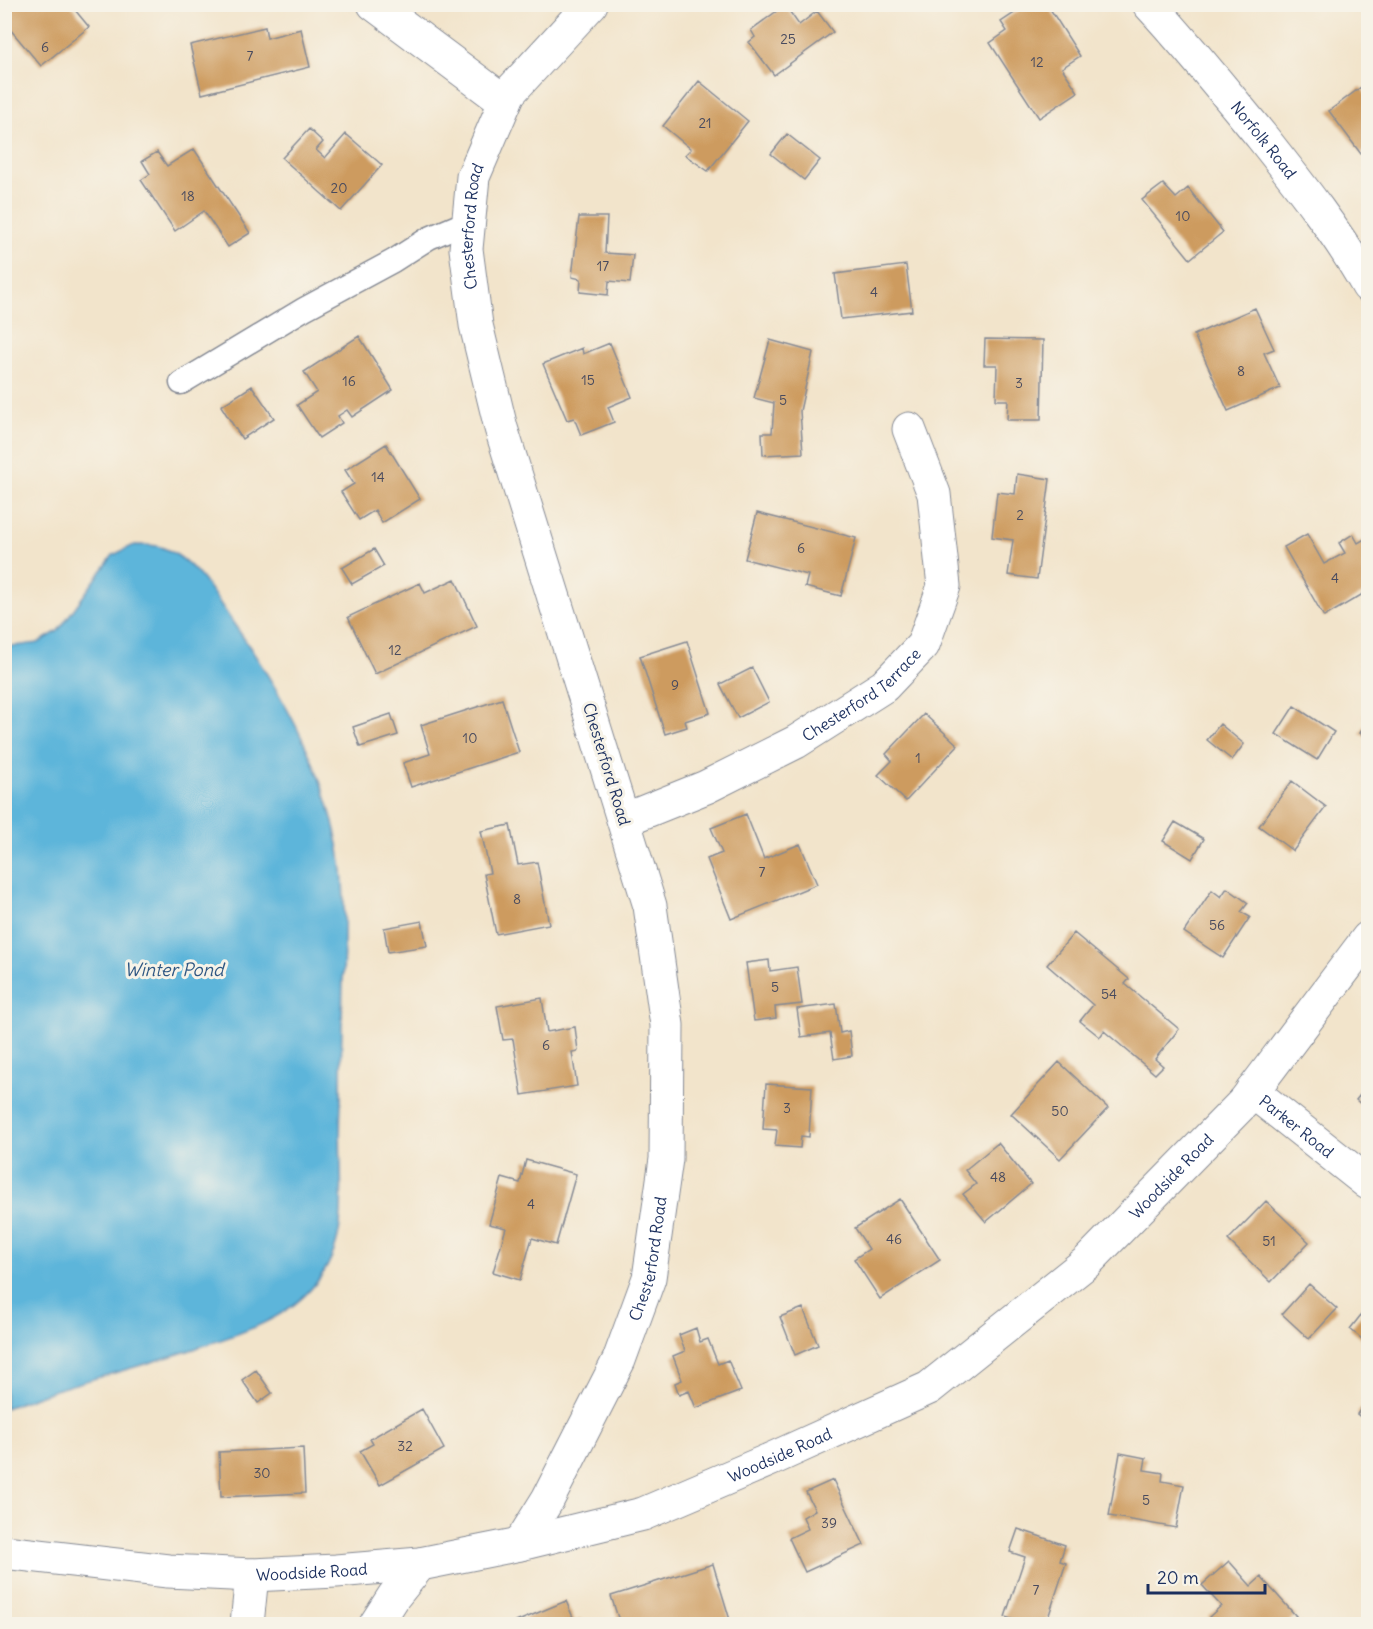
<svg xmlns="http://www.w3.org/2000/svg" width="1373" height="1629" viewBox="0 0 1373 1629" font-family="Delius,sans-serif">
<rect width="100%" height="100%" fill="#f7f3e8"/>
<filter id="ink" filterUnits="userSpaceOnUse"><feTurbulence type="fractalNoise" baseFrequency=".0167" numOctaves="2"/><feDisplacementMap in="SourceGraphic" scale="12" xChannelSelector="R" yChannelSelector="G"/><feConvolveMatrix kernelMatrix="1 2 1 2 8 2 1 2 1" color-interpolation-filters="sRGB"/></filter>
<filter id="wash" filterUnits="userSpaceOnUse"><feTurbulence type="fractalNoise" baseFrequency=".008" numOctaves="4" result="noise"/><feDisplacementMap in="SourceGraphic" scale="24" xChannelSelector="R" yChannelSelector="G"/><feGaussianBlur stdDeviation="1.35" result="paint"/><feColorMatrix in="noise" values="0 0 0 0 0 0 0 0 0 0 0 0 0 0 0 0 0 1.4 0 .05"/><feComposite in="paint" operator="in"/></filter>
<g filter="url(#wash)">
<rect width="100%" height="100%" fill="#f2e4cb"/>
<!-- water -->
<path fill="#5db5da" stroke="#3c729c" stroke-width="1.5" d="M 134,545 C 142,545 150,545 157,546 C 193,555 215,597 234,624 C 283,694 329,776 341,862 C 346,901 344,940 343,979 C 342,1020 341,1061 341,1102 C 340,1123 340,1145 341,1166 C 342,1209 345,1247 316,1283 C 288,1319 242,1333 200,1347 C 155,1362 110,1374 65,1387 C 45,1393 25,1401 5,1408 L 5,646 L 15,646 L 38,643 L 58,631 L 113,555 Z"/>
<g id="blocks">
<!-- building -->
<path fill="#cd9b5f" d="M 4,4 L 70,4 L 89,27 L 41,66 L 4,22 Z
M 1028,4 L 1047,4 L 1080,56 L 1062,68 L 1078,92 L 1039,118 L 990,43 L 1007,31 L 1001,22 Z
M 785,5 L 799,25 L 817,11 L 833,32 L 774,75 L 749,42 L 755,37 L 751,30 Z
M 265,27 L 267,38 L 301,29 L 310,67 L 202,94 L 190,45 Z
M 699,81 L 748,121 L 708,171 L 685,155 L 691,149 L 663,126 Z
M 1361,87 L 1368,97 L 1368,154 L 1366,151 L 1361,154 L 1329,111 Z
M 309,129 L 323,142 L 316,150 L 325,158 L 346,134 L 382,165 L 341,211 L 282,158 Z
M 787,134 L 820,160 L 804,180 L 771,154 Z
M 194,149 L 250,233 L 228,247 L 204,211 L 175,231 L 141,180 L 150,174 L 142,161 L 157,152 L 167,166 Z
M 1163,184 L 1176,198 L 1188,188 L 1223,232 L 1190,259 L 1142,200 Z
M 579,217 L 607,217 L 605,253 L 633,255 L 630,283 L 609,281 L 608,295 L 580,292 L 581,279 L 572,277 Z
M 906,265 L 912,311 L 841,319 L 835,274 Z
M 1255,308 L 1274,349 L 1264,353 L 1280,388 L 1228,411 L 1194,335 Z
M 359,336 L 393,390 L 352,417 L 347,410 L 338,416 L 342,423 L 319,438 L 297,405 L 317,392 L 304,372 Z
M 985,339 L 1043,340 L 1041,420 L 1007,420 L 1008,400 L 996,400 L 997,365 L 984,365 Z
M 770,340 L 813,352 L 800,411 L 803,453 L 763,455 L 762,433 L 772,433 L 774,403 L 754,398 Z
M 610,343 L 632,397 L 608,407 L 614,422 L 581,435 L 574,418 L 567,420 L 543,364 L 582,348 L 583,354 Z
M 252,386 L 274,418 L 242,439 L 221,406 Z
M 386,444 L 420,499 L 382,523 L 375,510 L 359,520 L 341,492 L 354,484 L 345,470 Z
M 1017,474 L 1050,479 L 1037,579 L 1008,575 L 1013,540 L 992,537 L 997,492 L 1015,494 Z
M 757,513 L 856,538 L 841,596 L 805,587 L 808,575 L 745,559 Z
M 1307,534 L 1324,564 L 1345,553 L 1339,543 L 1353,534 L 1358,543 L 1368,537 L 1368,591 L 1324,617 L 1284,547 Z
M 374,549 L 384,566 L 352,584 L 342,568 Z
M 455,579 L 477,626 L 375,674 L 348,617 L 420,583 L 425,593 Z
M 687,641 L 710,713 L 685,721 L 687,727 L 665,734 L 640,656 Z
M 752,668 L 769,702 L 738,718 L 720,684 Z
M 502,699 L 519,752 L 411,787 L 403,763 L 430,754 L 421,725 Z
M 1294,706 L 1334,732 L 1317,760 L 1276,734 Z
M 1368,708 L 1368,739 L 1360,733 L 1368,720 L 1363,716 Z
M 391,714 L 398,735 L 360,747 L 353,727 Z
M 924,714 L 958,745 L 906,801 L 878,775 L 892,761 L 886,754 Z
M 1220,724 L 1244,744 L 1232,760 L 1207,740 Z
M 1292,781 L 1326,807 L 1293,851 L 1259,826 Z
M 746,814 L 764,859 L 800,844 L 817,884 L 731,919 L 707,859 L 722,853 L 711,828 Z
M 1175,822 L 1204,839 L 1192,859 L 1163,841 Z
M 510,825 L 518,865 L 537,862 L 549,924 L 496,934 L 484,874 L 490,873 L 481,831 Z
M 1227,888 L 1248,903 L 1241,912 L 1250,917 L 1223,958 L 1184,932 L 1212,890 L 1221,897 Z
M 422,921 L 427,946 L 388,952 L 384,928 Z
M 1074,933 L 1129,979 L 1125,984 L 1179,1029 L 1155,1059 L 1163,1066 L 1155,1074 L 1104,1031 L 1100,1037 L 1080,1021 L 1093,1005 L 1047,965 Z
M 769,960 L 770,971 L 797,967 L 802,1004 L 775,1007 L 776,1018 L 754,1021 L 746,963 Z
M 542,998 L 547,1032 L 575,1027 L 578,1051 L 572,1052 L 577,1086 L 522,1095 L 513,1039 L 503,1040 L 497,1006 Z
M 836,1004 L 840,1033 L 849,1031 L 852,1056 L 834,1059 L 830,1033 L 801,1037 L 797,1009 Z
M 1059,1062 L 1108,1108 L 1060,1159 L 1011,1114 Z
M 766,1084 L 812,1087 L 809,1137 L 801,1136 L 800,1148 L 775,1146 L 777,1130 L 763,1129 Z
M 1368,1085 L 1368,1110 L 1356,1100 Z
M 998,1143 L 1031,1184 L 986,1222 L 963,1194 L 976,1184 L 965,1170 Z
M 526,1160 L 576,1174 L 556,1245 L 532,1238 L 520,1280 L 493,1272 L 506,1228 L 489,1224 L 502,1178 L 520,1183 Z
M 900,1199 L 940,1260 L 880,1299 L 854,1259 L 869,1249 L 855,1228 Z
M 1266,1201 L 1309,1242 L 1271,1282 L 1228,1240 Z
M 1309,1284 L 1337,1309 L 1309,1339 L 1282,1314 Z
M 1368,1306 L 1368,1344 L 1350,1329 Z
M 803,1308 L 818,1345 L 795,1355 L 780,1317 Z
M 696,1328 L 700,1342 L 708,1339 L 718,1364 L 728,1360 L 741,1391 L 696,1408 L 689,1391 L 679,1395 L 675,1383 L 682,1380 L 673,1356 L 685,1351 L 679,1335 Z
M 256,1370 L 272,1393 L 258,1403 L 242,1380 Z
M 1368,1399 L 1368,1423 L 1357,1414 Z
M 422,1409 L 444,1449 L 380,1485 L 360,1451 L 373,1444 L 370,1439 Z
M 303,1448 L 305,1493 L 221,1497 L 219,1452 Z
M 1120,1453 L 1146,1458 L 1144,1470 L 1163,1473 L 1162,1481 L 1184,1485 L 1176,1528 L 1109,1516 Z
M 833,1480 L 864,1545 L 805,1572 L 789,1538 L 808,1529 L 803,1517 L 815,1510 L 806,1492 Z
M 1018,1529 L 1065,1545 L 1060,1561 L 1066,1563 L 1046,1624 L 1027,1624 L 1005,1617 L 1025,1557 L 1010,1552 Z
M 1229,1561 L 1251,1586 L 1261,1577 L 1296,1616 L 1286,1624 L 1215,1624 L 1209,1617 L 1221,1606 L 1202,1585 Z
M 713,1564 L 730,1620 L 720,1624 L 620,1624 L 611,1596 Z
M 566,1601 L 575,1622 L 582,1619 L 584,1624 L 511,1624 Z"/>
</g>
</g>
<g filter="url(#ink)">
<use href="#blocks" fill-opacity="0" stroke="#868a94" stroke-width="1.5"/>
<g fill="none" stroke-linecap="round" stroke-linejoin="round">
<!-- service casing -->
<g stroke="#868a94" stroke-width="25">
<path id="service" d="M 181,383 L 304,309 L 393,261 L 429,238 L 469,221"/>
</g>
<!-- minor casing -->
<g stroke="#868a94" stroke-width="35">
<g id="minor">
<path d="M 374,4 L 505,102"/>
<path id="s1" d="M 1149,4 C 1189,47 1225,92 1262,137 C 1300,185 1338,233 1368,286"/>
<path id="s2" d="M 624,820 L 706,787 L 796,742 L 884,686 L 923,645 L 944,586 L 934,494 L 909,429"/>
<path id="s3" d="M 1252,1091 L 1368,1183"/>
<path d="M 247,1624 L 252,1575"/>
<path d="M 376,1624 L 394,1596 L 420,1564"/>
</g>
</g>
<!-- tertiary casing -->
<g stroke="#868a94" stroke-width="35">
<g id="tertiary">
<path id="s4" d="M 520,1544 L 548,1499 L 619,1360 L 649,1278 L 666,1159 L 667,1025 L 650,906 L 501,428 L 476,325 L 466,249 L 473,177 L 509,93 L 591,4"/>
<path id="s5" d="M 4,1552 L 168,1571 L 252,1575 L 336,1571 L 420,1564 L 520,1544 L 643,1514 L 774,1458 L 929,1388 L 1087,1262 L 1245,1101 L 1368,938"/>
</g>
</g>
<!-- service -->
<use href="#service" stroke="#fff" stroke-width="22"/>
<!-- minor -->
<use href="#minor" stroke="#fff" stroke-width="33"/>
<!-- tertiary -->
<use href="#tertiary" stroke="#fff" stroke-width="33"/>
</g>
</g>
<g text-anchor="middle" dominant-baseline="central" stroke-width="6" stroke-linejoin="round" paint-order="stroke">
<!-- number labels -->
<g font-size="14" fill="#484a5e">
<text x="788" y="39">25</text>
<text x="45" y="47">6</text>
<text x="250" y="56">7</text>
<text x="1037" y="62">12</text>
<text x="705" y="123">21</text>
<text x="339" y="188">20</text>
<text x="188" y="196">18</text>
<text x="1183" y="216">10</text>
<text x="603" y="266">17</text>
<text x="874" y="292">4</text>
<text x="1241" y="371">8</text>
<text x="588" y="380">15</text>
<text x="349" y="381">16</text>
<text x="1019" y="383">3</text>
<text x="783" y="400">5</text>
<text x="378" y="477">14</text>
<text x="1020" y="515">2</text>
<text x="801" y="548">6</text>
<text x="1335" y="578">4</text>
<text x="395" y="650">12</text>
<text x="675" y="685">9</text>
<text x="470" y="738">10</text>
<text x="918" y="758">1</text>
<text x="762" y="872">7</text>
<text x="517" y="899">8</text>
<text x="1217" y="925">56</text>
<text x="775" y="987">5</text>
<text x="1109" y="994">54</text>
<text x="546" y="1045">6</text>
<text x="787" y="1108">3</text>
<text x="1060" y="1111">50</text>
<text x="998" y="1177">48</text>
<text x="531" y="1204">4</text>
<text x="894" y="1239">46</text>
<text x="1269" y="1241">51</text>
<text x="405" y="1446">32</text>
<text x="262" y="1473">30</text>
<text x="1146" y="1500">5</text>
<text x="829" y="1523">39</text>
<text x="1036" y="1590">7</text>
</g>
<!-- street labels -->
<g font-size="16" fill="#1b2f5e" stroke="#f7f3e8">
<text stroke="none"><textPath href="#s1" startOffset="178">Norfolk Road</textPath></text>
<text stroke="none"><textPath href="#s4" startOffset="1377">Chesterford Road</textPath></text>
<text stroke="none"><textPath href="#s2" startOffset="270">Chesterford Terrace</textPath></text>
<text transform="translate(607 764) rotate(73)">Chesterford Road</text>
<text stroke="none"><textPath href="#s3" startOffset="57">Parker Road</textPath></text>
<text stroke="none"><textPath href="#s5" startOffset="1281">Woodside Road</textPath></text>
<text stroke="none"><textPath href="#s4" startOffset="315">Chesterford Road</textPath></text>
<text stroke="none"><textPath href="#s5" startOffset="795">Woodside Road</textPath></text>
<text stroke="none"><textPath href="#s5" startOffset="309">Woodside Road</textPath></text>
</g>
<!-- water labels -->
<g font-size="18" font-style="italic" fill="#2f5783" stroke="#f7f3e8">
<text x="174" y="969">Winter Pond</text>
</g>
</g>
<!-- margin -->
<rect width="1373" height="1629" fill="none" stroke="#f7f3e8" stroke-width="24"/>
<!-- scale -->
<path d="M1148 1584v9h117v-9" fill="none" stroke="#1b2f5e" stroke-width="3"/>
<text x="1157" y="1584" font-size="18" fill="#1b2f5e" stroke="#f7f3e8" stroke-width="4.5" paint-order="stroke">20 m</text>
</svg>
